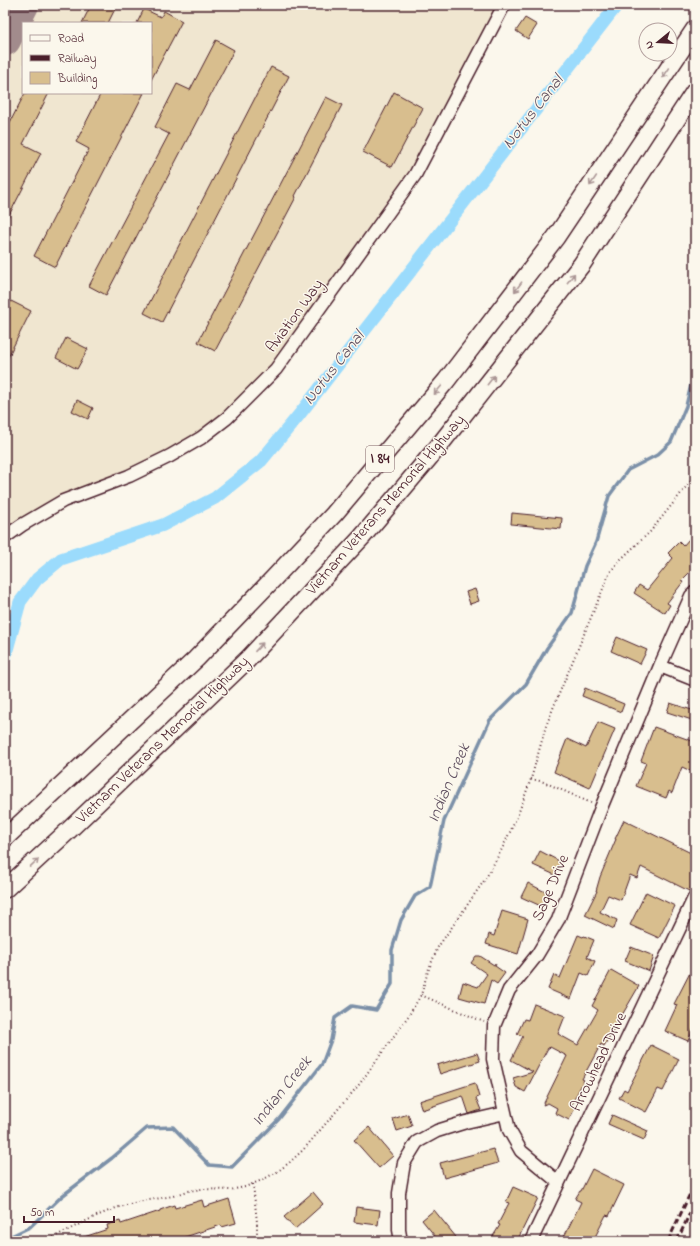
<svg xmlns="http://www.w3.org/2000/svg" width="700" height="1246" viewBox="0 0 700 1246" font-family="'Indie Flower',sans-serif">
<rect width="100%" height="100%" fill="#fbf7ec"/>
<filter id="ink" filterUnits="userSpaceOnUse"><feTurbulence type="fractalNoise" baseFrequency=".025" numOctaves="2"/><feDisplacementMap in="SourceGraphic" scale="8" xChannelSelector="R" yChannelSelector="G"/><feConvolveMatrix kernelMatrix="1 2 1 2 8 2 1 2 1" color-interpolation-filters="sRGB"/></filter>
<g filter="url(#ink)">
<!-- built -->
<path fill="#f0e6d0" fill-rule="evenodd" d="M 5,5 L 504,5 L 415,175 L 276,369 L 201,438 L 63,501 L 5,537 ZM 23,23 L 151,23 L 151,93 L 23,93 Z"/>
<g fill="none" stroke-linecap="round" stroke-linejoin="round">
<!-- stream -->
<path stroke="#7b90a8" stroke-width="3.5" d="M 5,1239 L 30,1227 L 62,1196 L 112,1158 L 147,1128 L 173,1127 L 209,1165 L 232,1167 L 279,1119 L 322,1064 L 331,1040 L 335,1018 L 352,1006 L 376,1010 L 392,984 L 392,950 L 401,920 L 415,896 L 430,887 L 444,821 L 490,720 L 526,684 L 547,648 L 572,613 L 585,566 L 596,542 L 609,496 L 628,470 L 657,455 L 671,442 L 686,406 L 695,368"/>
<!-- canal -->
<path stroke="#9bdbfc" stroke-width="13" d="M 5,657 L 20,602 L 37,579 L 61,559 L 163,525 L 215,498 L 261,461 L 299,415 L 617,5"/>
<!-- taxiway -->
<path stroke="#a28b8c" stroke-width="32" d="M 5,40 L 23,5"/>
</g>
<!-- building -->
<path fill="#d8be8e" stroke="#4a1f2b" d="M 91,5 L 117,5 L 108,23 L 82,23 Z
M 144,9 L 161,17 L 164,11 L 182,21 L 151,80 L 151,23 L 137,23 Z
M 525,18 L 537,25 L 528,39 L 516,31 Z
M 216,40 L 234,50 L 106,295 L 89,286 L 169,134 L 155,127 L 177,84 L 190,90 Z
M 271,67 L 289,76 L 162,322 L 144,313 Z
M 394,92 L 423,108 L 392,167 L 363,152 Z
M 25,93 L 49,93 L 23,144 L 41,153 L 5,223 L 5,132 Z
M 101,93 L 144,93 L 55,267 L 34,256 L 89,149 L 76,142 Z
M 326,97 L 342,105 L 295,196 L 296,197 L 215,351 L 198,342 Z
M 11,301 L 31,311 L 5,363 L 5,312 Z
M 66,338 L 88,349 L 77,369 L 56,358 Z
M 77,400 L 93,408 L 88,419 L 72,411 Z
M 512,513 L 562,518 L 561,529 L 511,524 Z
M 695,532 L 695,567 L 681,581 L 683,582 L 667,603 L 670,605 L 665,613 L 634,593 L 639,585 L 647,590 L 673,558 L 668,553 L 679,542 L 683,546 Z
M 475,589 L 479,601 L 470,604 L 466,592 Z
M 617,637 L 647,650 L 640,664 L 611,651 Z
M 585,688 L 624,704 L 621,712 L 582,696 Z
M 670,703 L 695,711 L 695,721 L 667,712 Z
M 598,722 L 615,729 L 590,788 L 554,772 L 567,739 L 586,748 Z
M 654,727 L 695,742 L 695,773 L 682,767 L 672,793 L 669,791 L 666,798 L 636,786 L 646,763 L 641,761 Z
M 624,820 L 695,855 L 695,879 L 689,891 L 641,867 L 637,878 L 630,875 L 621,900 L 608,895 L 600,912 L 617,920 L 614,929 L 585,915 L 597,891 L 596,891 L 600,877 L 616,839 L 615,839 Z
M 540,851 L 561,862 L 555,875 L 533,865 Z
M 528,883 L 549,894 L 543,907 L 521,897 Z
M 646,892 L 675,906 L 659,938 L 630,925 Z
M 502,911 L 528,919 L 518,954 L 486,944 L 489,934 L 494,936 Z
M 578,935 L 583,937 L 584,936 L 594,940 L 587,957 L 595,961 L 588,976 L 581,973 L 571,999 L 548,989 L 554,975 L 560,978 Z
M 631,947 L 654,956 L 649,971 L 625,961 Z
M 476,956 L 480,956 L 494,965 L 495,963 L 496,964 L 495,966 L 505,973 L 497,984 L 491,980 L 484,1004 L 459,997 L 463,982 L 478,987 L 487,974 L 471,963 Z
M 695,963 L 695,1025 L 688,1041 L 665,1031 L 677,1005 L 674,1004 Z
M 611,970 L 639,986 L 604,1046 L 601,1044 L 582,1079 L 584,1080 L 571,1106 L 575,1108 L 569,1120 L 555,1113 L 557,1108 L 548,1103 L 543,1105 L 567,1056 L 550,1047 L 549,1048 L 548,1048 L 525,1092 L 516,1087 L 513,1078 L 533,1072 L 511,1060 L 523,1036 L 517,1034 L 524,1019 L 528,1020 L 534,1004 L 565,1016 L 558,1034 L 578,1045 L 598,1010 L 592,1006 Z
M 651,1045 L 679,1059 L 663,1091 L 658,1089 L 646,1112 L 619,1098 L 624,1089 L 627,1091 Z
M 477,1053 L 480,1061 L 440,1074 L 437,1065 Z
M 475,1083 L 479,1097 L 476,1098 L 481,1110 L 469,1114 L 463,1096 L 422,1110 L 419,1101 Z
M 408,1114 L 412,1126 L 397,1131 L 393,1119 Z
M 612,1115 L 648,1131 L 644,1140 L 608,1124 Z
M 369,1127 L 393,1156 L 379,1168 L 354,1140 Z
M 493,1149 L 498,1163 L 444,1178 L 440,1163 Z
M 592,1169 L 624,1185 L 609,1216 L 606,1215 L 593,1241 L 562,1241 L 581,1202 L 575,1199 L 580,1191 L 581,1191 Z
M 513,1187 L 538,1198 L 517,1241 L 490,1241 L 500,1225 L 498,1224 L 509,1203 L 506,1202 Z
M 313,1192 L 323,1204 L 295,1229 L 284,1217 Z
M 229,1199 L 236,1223 L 222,1227 L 221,1225 L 173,1241 L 79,1241 L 78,1239 L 108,1229 L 107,1225 L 120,1221 L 121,1224 L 160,1211 L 160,1210 L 174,1205 L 175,1208 L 202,1200 L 204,1207 Z
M 356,1207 L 380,1210 L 378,1225 L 354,1222 Z
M 434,1210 L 456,1237 L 450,1241 L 439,1241 L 422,1220 Z"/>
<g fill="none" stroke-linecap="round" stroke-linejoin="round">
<!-- minor casing -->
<g stroke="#4a1f2b" stroke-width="15">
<path id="minor" d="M 5,537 L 22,525 L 63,501 L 129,476 L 170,456 L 201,438 L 227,418 L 276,369 L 415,175 L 504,5
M 660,666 L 695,680
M 558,1182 L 521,1151 L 509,1130 L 493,1059 L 494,1026 L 509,990 L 537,955 L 558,920 L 601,808 L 660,666 L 691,596 L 695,592
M 401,1241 L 399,1230 L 399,1193 L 404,1163 L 417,1142 L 437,1131 L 466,1122 L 505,1113
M 531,1241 L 695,896"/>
</g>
<!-- highway casing -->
<g stroke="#4a1f2b" stroke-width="20">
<path id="highway" d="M 5,838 L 196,659 L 273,579 L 334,514 L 446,381 L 556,237 L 695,29
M 5,889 L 68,831 L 248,659 L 362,537 L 438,447 L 582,264 L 695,91"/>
</g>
<!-- path -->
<path stroke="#4a1f2b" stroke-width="2" stroke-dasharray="1 3" stroke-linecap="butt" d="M 531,779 L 544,782 L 591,803
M 421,995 L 484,1022
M 253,1184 L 257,1222 L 257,1241
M 46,1241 L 94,1217 L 116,1208 L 137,1202 L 173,1196 L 188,1191 L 202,1189 L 230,1190 L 245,1187 L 262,1180 L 277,1172 L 290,1162 L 304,1149 L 358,1086 L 409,1015 L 421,995 L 428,971 L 438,947 L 486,878 L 502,849 L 517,817 L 531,779 L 546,726 L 554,706 L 610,572 L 621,559 L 650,532 L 695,476"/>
<!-- minor -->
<use href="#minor" stroke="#fbf7ec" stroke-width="12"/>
<!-- highway -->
<use href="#highway" stroke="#fbf7ec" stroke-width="17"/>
<!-- rail -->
<path stroke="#4a1f2b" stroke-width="3" stroke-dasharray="6 3" stroke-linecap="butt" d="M 668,1241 L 695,1183
M 677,1241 L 695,1202"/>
</g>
<!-- one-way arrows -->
<defs><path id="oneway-shaft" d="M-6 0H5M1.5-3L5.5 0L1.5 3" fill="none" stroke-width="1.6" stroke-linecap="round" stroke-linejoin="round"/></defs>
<g stroke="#ab9695">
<use href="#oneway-shaft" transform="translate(666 73) rotate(124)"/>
<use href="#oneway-shaft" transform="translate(593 181) rotate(124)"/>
<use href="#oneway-shaft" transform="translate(571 278) rotate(-52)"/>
<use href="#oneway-shaft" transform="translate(518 287) rotate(127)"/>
<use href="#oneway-shaft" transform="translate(491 380) rotate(-52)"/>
<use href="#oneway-shaft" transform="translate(438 390) rotate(130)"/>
<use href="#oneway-shaft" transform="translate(259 647) rotate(-47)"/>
<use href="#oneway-shaft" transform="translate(34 863) rotate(-43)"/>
</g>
</g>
<g text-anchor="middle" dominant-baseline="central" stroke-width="3" stroke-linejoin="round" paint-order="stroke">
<!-- shield labels -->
<rect fill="#fbf7ec" stroke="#7f6065" stroke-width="1" x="366" y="446" width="28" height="26" rx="3"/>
<g font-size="15" font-weight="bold" fill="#4a1f2b">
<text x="380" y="459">I 84</text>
</g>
<!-- street labels -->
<g font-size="16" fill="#4a1f2b" stroke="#fbf7ec">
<text transform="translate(295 316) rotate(-54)">Aviation Way</text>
<text transform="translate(386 505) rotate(-49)">Vietnam Veterans Memorial Highway</text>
<text transform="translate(163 740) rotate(-44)">Vietnam Veterans Memorial Highway</text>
<text transform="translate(551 888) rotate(-67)">Sage Drive</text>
<text transform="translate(599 1062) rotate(-64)">Arrowhead Drive</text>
</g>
<!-- water labels -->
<g font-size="17" font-style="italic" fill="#5e4e5f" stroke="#fbf7ec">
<text transform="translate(533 112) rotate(-52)">Notus Canal</text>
<text transform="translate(334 368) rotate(-52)">Notus Canal</text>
<text transform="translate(449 783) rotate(-67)">Indian Creek</text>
<text transform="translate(282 1091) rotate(-51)">Indian Creek</text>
</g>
</g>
<!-- margin -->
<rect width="700" height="1246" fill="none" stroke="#fbf7ec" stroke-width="20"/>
<rect x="10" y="10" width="680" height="1226" fill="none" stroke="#4a1f2b" stroke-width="1.5" filter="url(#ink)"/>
<!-- legend -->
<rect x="22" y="22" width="130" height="72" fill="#fbf7ec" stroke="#b4a19f"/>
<rect x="30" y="35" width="20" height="6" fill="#fbf7ec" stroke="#b4a19f"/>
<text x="58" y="42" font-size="12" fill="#4a1f2b">Road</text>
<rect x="30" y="55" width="20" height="6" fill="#4a1f2b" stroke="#b4a19f"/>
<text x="58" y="62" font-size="12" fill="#4a1f2b">Railway</text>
<rect x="30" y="72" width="20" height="12" fill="#d8be8e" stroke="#b4a19f"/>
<text x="58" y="82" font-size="12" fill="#4a1f2b">Building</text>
<!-- north arrow -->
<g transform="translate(658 42) rotate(252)"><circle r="19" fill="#fbf7ec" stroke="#b4a19f"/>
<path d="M0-3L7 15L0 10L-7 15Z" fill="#4a1f2b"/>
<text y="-6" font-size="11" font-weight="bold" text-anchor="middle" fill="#4a1f2b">N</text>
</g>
<!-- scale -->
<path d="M24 1216v6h90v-6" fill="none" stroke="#4a1f2b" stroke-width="2"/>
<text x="30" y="1216" font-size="12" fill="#4a1f2b" stroke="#fbf7ec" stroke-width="3" paint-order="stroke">50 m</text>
</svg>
